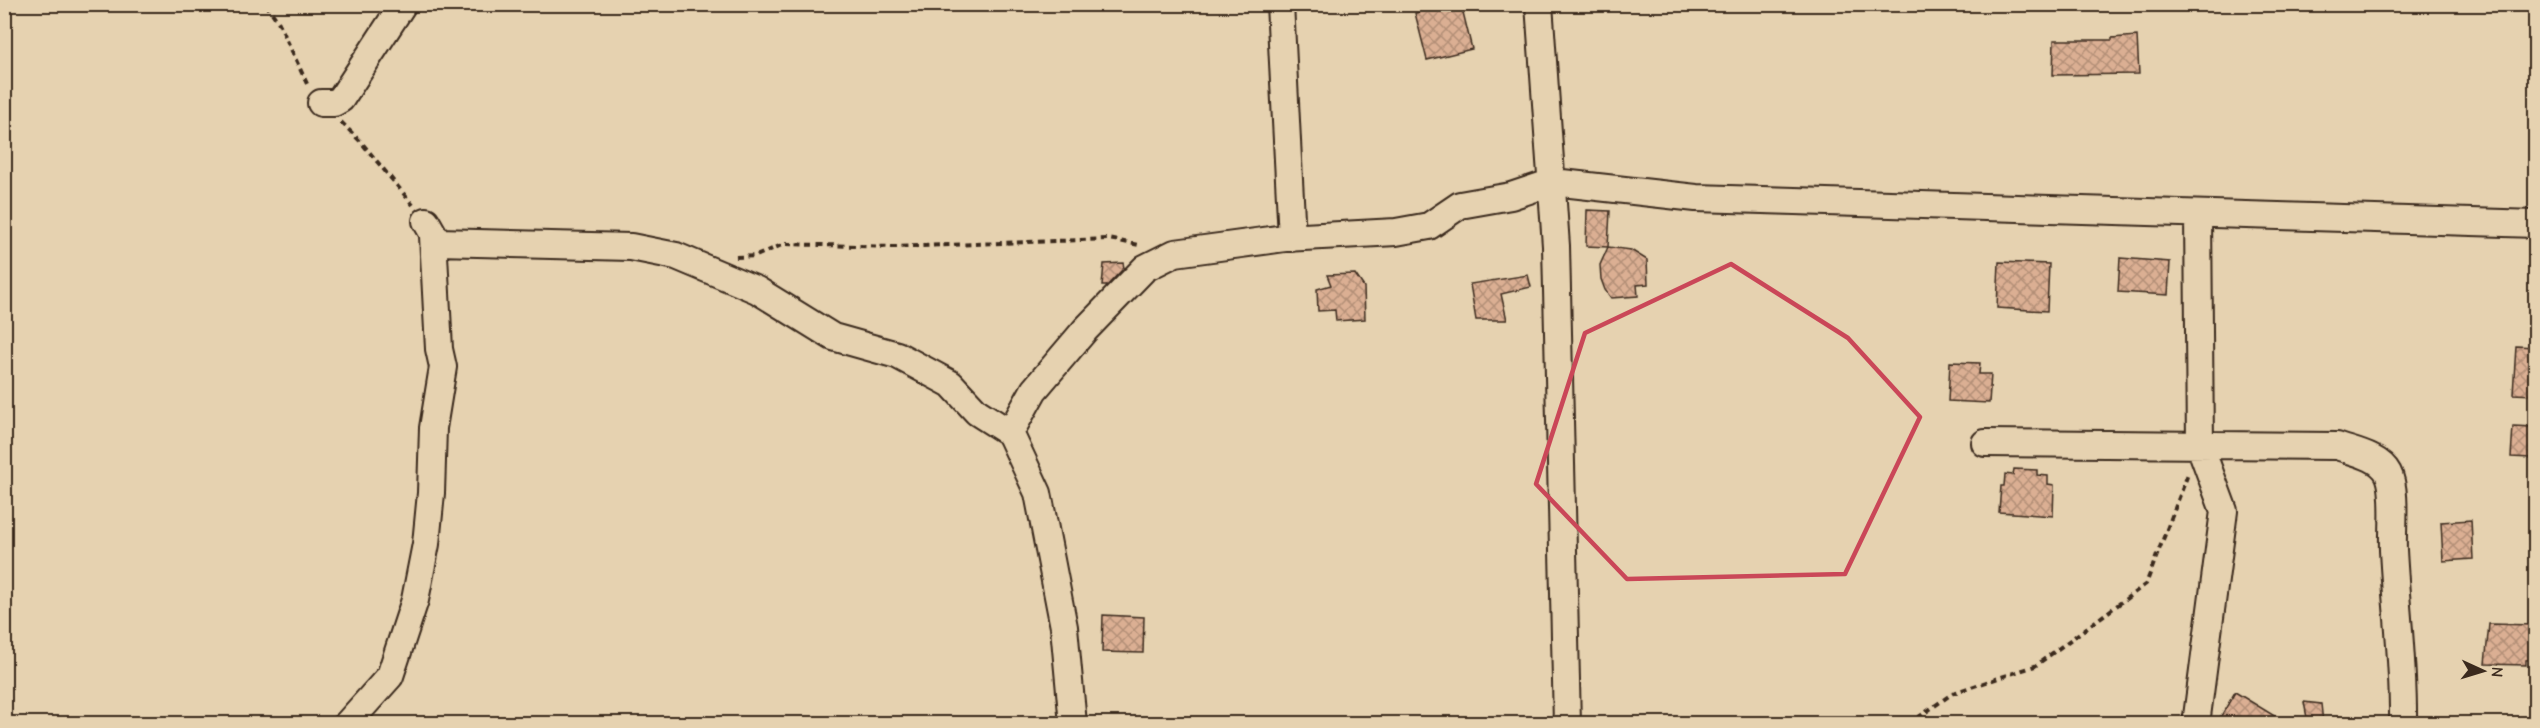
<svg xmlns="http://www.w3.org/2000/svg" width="2540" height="728" viewBox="0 0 2540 728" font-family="'Comic Neue',sans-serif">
<defs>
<pattern id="building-cross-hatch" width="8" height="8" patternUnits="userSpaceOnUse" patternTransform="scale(1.5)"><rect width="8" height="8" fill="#dbaf93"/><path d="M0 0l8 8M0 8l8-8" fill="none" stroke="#b38f77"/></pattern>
</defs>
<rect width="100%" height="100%" fill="#e6d2b0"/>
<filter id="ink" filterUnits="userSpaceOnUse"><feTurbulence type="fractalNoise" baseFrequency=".0167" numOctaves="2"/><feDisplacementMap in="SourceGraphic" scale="12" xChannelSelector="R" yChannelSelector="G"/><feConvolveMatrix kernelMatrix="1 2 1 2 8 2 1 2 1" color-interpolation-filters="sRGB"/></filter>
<g filter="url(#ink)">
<!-- building -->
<path fill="url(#building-cross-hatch)" stroke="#3b2a1e" stroke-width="1.5" d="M 1448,4 L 1461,4 L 1472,49 L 1427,60 L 1415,13 Z
M 2137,36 L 2139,74 L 2053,75 L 2054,40 L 2112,40 L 2112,38 Z
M 1587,210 L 1610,211 L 1608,247 L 1586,246 Z
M 1608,247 L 1631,250 L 1647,260 L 1648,284 L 1637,285 L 1638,296 L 1611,298 L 1605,290 L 1601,279 L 1600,265 Z
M 2120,258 L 2170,262 L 2168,295 L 2118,292 Z
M 1999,262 L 2049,264 L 2047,311 L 1997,308 Z
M 1123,263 L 1124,268 L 1107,286 L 1102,286 L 1104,264 Z
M 1355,274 L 1364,287 L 1365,319 L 1336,321 L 1335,310 L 1318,311 L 1317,289 L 1331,285 L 1327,275 Z
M 1528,275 L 1531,287 L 1501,294 L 1507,320 L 1476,320 L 1470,284 Z
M 2516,346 L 2535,347 L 2535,395 L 2513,394 Z
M 1950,362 L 1980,363 L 1979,374 L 1991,374 L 1989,403 L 1948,401 Z
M 2513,426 L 2533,427 L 2531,458 L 2511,457 Z
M 2014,469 L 2037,470 L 2037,475 L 2048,476 L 2048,484 L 2054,485 L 2053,516 L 1999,512 L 2001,486 L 2004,486 L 2005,474 L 2013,475 Z
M 2471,520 L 2473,559 L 2443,561 L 2441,522 Z
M 1103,615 L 1144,617 L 1143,653 L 1102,652 Z
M 2489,624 L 2535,625 L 2535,659 L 2526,660 L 2526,665 L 2485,664 Z
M 2235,692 L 2286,723 L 2217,723 Z
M 2304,702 L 2321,704 L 2323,723 L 2308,723 Z"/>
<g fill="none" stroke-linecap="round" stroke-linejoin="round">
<!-- minor casing -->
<g stroke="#3b2a1e" stroke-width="30">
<path id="minor" d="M 1280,4 L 1292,238
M 1539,4 L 1556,246 L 1567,724
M 321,103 L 334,103 L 341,99 L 403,4
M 426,221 L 438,242 L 631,247 L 676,256 L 757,290 L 833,337 L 897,355 L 951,384 L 977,412 L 1010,433 L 1038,493 L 1064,627 L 1073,724
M 1010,433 L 1034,390 L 1085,330 L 1145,268 L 1175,253 L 1285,238 L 1396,232 L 1429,226 L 1460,205 L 1511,196 L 1553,182 L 1696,198 L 2536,224
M 1985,443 L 2337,446 C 2353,452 2379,456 2388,473 C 2397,490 2392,530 2393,550 C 2396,608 2404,665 2403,724
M 347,724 L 390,676 L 415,600 L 426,544 L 431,493 L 433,428 L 443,367 L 439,349 L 433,236
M 2196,724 L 2224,511 L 2200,446 L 2198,214"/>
</g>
<!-- path -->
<path stroke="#3b2a1e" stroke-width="4" stroke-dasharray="6 4.5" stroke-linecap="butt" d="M 266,4 L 279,23 L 308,86
M 341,122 L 361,142 L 413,205
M 736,257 L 756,256 L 784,244 L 894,247 L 1109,239 L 1139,245
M 1909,724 L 1953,693 L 2035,666 L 2146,584 L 2188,474"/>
<!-- minor -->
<use href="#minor" stroke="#e6d2b0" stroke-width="26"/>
</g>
</g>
<!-- marked area -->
<path fill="none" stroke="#ca4758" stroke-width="4.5" stroke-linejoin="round" d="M 1731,264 L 1848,338 L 1920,417 L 1845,574 L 1627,579 L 1536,484 L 1585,333 Z"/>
<!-- margin -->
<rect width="2540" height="728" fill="none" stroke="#e6d2b0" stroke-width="24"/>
<rect x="12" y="12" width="2516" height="704" fill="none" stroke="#3b2a1e" stroke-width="2" filter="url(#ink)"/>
<!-- north arrow -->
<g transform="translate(2483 671) rotate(94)" stroke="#e6d2b0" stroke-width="4.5" paint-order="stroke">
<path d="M0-4.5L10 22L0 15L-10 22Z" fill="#3b2a1e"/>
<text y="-9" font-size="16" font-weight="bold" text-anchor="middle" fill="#3b2a1e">N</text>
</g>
</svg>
